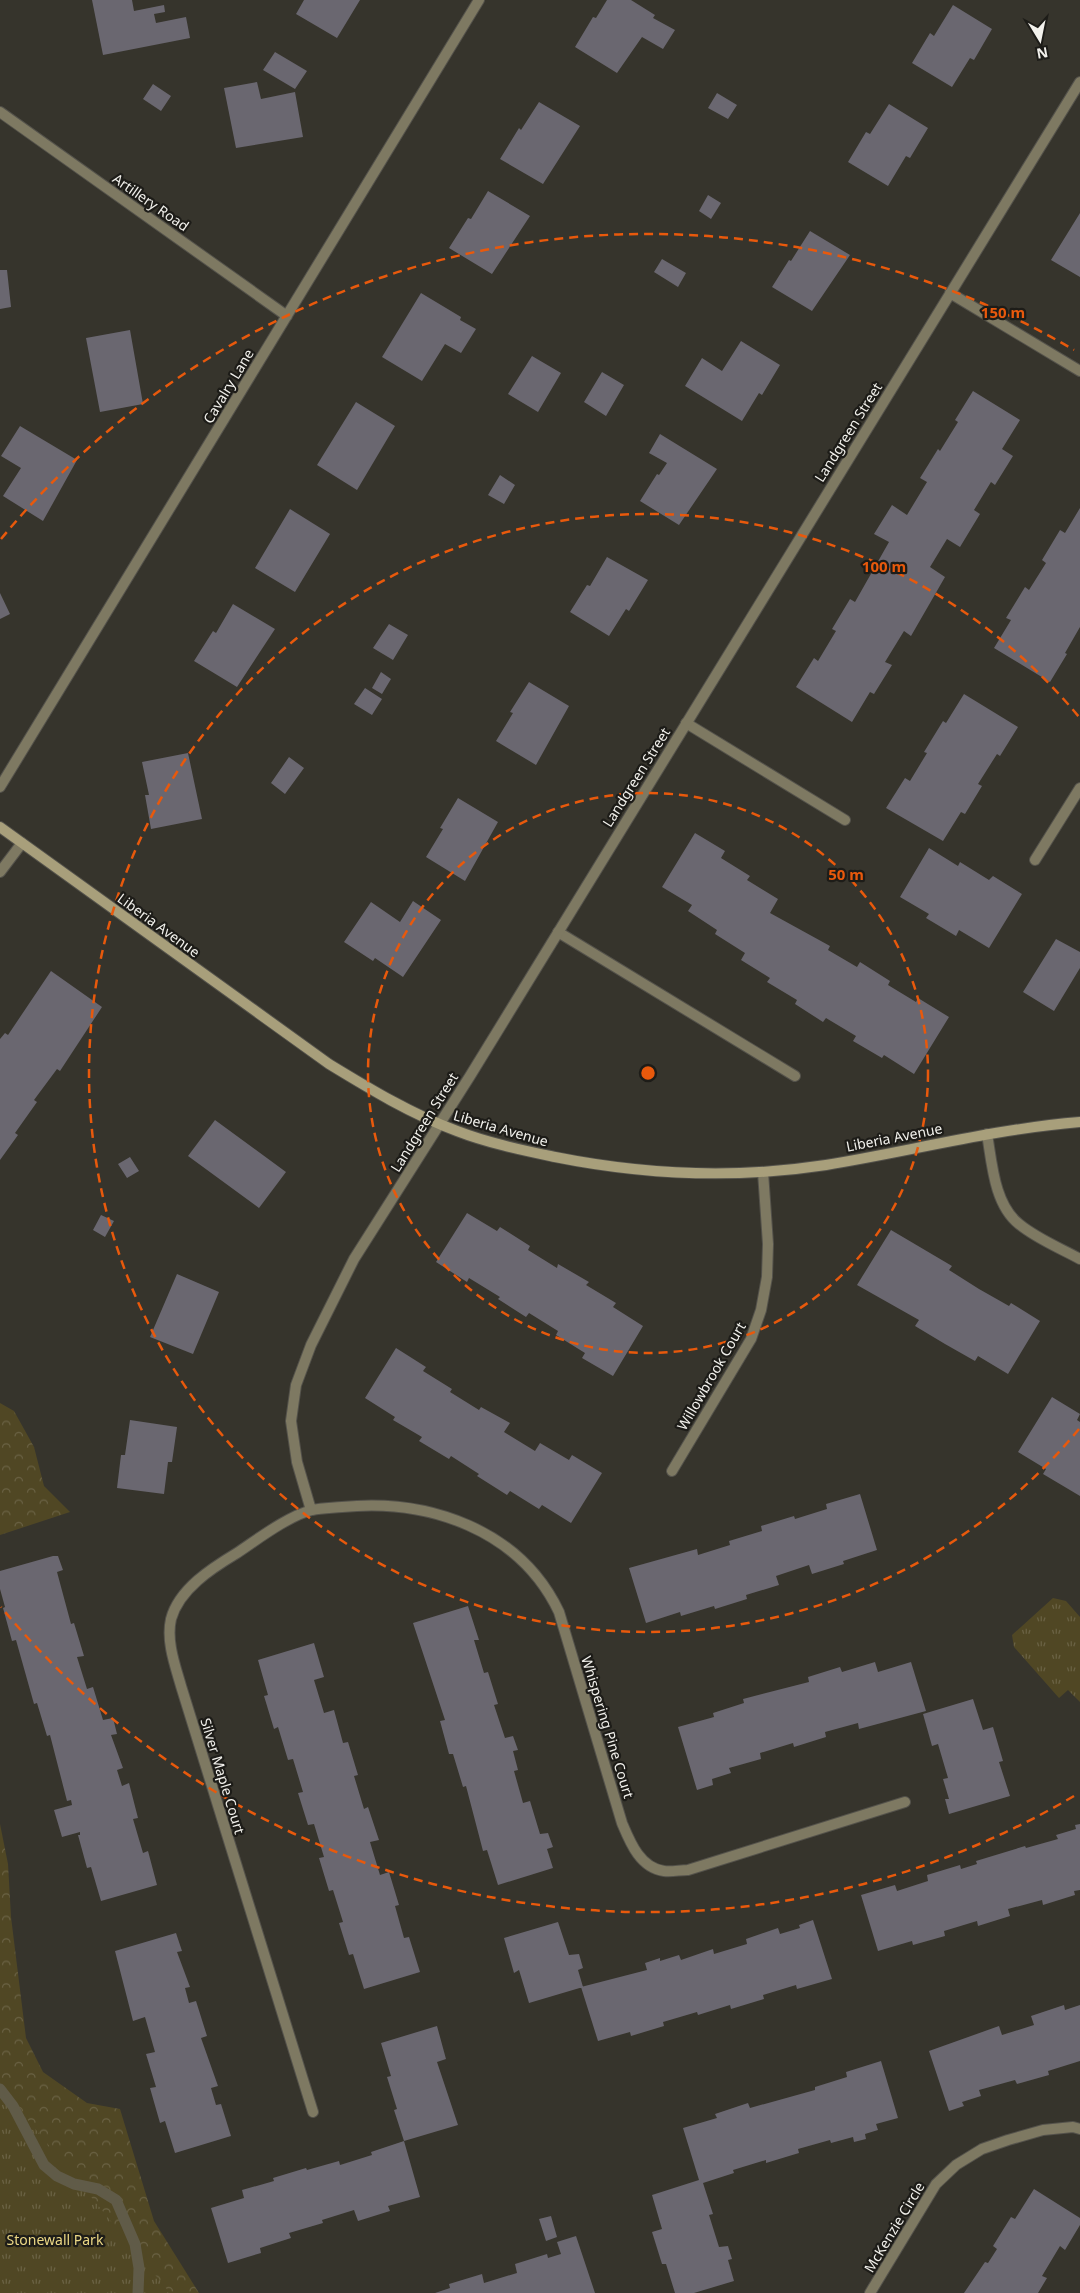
<svg xmlns="http://www.w3.org/2000/svg" width="1080" height="2293" viewBox="0 0 1080 2293" font-family="'Noto Sans',sans-serif">
<defs>
<pattern id="forest-crowns" width="20" height="18" patternUnits="userSpaceOnUse" patternTransform="scale(1.25)"><rect width="20" height="18" fill="#504724"/><path d="M2 6a3 3 0 1 1 6 0M12 15a3 3 0 1 1 6 0" fill="none" stroke="#6a6244"/></pattern>
<pattern id="park-tufts" width="24" height="20" patternUnits="userSpaceOnUse" patternTransform="scale(1.25)"><rect width="24" height="20" fill="#504724"/><path d="M3 7l-1-3M5 7V3M7 7l1-3M15 17l-1-3M17 17v-4M19 17l1-3" fill="none" stroke="#6a6244"/></pattern>
</defs>
<rect width="100%" height="100%" fill="#36342c"/>
<!-- forest -->
<path fill="url(#forest-crowns)" d="M 0,1403 L 14,1411 L 34,1447 L 44,1486 L 70,1512 L 0,1535 Z
M 0,1824 L 8,1864 L 11,1917 L 26,2038 L 43,2072 L 87,2103 L 120,2109 L 154,2221 L 199,2293 L 0,2293 Z"/>
<!-- park -->
<path fill="url(#park-tufts)" d="M 1053,1598 L 1066,1601 L 1080,1617 L 1080,1702 L 1068,1690 L 1059,1698 L 1014,1647 L 1012,1635 Z
M 0,2086 L 170,2293 L 0,2293 Z"/>
<g fill="none" stroke-linecap="round" stroke-linejoin="round">
<!-- stream -->
<path stroke="#605b48" stroke-width="11" d="M 0,2089 L 13,2106 L 44,2165 L 57,2176 L 74,2184 L 98,2189 L 116,2200 L 135,2244 L 139,2268 L 138,2293"/>
</g>
<!-- building -->
<path fill="#6a6770" d="M 92,0 L 132,0 L 134,11 L 164,5 L 165,12 L 154,14 L 156,23 L 186,17 L 190,38 L 103,55 Z
M 304,0 L 360,0 L 337,38 L 296,14 Z
M 607,0 L 631,0 L 655,15 L 653,18 L 675,30 L 663,49 L 642,37 L 617,73 L 575,47 L 593,17 L 596,18 Z
M 953,5 L 992,29 L 974,60 L 970,58 L 952,87 L 912,63 L 930,33 L 934,36 Z
M 275,52 L 307,71 L 295,89 L 263,70 Z
M 257,82 L 261,99 L 295,92 L 303,137 L 236,148 L 224,88 Z
M 153,84 L 171,96 L 161,111 L 143,99 Z
M 717,93 L 737,105 L 728,119 L 708,108 Z
M 539,102 L 580,126 L 543,184 L 500,159 L 519,128 L 521,130 Z
M 889,104 L 928,128 L 910,158 L 906,156 L 888,186 L 848,162 L 866,132 L 870,134 Z
M 488,191 L 530,216 L 492,274 L 449,248 L 468,218 L 471,219 Z
M 708,195 L 721,203 L 711,219 L 699,211 Z
M 1080,213 L 1080,277 L 1051,260 Z
M 810,231 L 850,255 L 812,311 L 772,287 L 789,260 L 791,261 Z
M 662,259 L 686,273 L 678,287 L 654,272 Z
M 0,270 L 7,270 L 11,307 L 0,309 Z
M 421,293 L 461,317 L 460,320 L 476,329 L 461,353 L 445,344 L 422,381 L 382,357 Z
M 130,330 L 143,404 L 100,412 L 86,338 Z
M 741,341 L 780,365 L 762,395 L 759,393 L 742,421 L 685,386 L 702,358 L 722,371 Z
M 532,356 L 561,373 L 538,412 L 508,394 Z
M 602,372 L 624,385 L 606,416 L 584,402 Z
M 973,391 L 1020,420 L 1002,449 L 1013,456 L 995,485 L 991,482 L 974,510 L 980,514 L 960,547 L 947,539 L 930,567 L 945,577 L 911,636 L 904,631 L 885,662 L 892,665 L 874,694 L 870,692 L 852,722 L 796,687 L 814,658 L 818,661 L 836,631 L 832,629 L 850,599 L 855,602 L 889,542 L 874,534 L 892,505 L 907,515 L 927,482 L 920,478 L 938,449 L 940,451 L 958,422 L 955,420 Z
M 356,402 L 395,426 L 357,490 L 317,465 Z
M 20,426 L 77,460 L 43,521 L 3,496 L 21,468 L 1,456 Z
M 660,434 L 717,469 L 679,525 L 640,501 L 657,474 L 659,475 L 667,463 L 649,453 Z
M 500,475 L 515,485 L 504,504 L 488,495 Z
M 1080,508 L 1080,627 L 1065,653 L 1067,654 L 1050,682 L 994,648 L 1011,620 L 1006,618 L 1025,587 L 1029,590 L 1046,563 L 1042,560 L 1060,530 L 1065,533 Z
M 290,509 L 330,534 L 295,592 L 255,568 Z
M 607,557 L 648,580 L 629,611 L 626,609 L 609,636 L 570,612 L 587,585 L 590,586 Z
M 0,593 L 10,614 L 0,619 Z
M 233,604 L 275,629 L 237,687 L 194,661 L 213,631 L 216,633 Z
M 389,624 L 408,635 L 393,660 L 373,648 Z
M 381,672 L 391,679 L 382,694 L 372,688 Z
M 529,682 L 569,706 L 536,765 L 496,741 L 513,713 L 510,712 Z
M 365,688 L 382,699 L 372,715 L 354,704 Z
M 964,694 L 1018,727 L 1000,756 L 997,754 L 978,784 L 982,786 L 965,814 L 961,812 L 943,841 L 886,808 L 905,778 L 910,781 L 927,753 L 924,752 L 943,721 L 946,723 Z
M 188,753 L 202,819 L 151,829 L 145,795 L 149,795 L 142,762 Z
M 289,757 L 304,768 L 285,794 L 271,783 Z
M 458,798 L 498,822 L 465,881 L 426,857 L 443,829 L 440,828 Z
M 695,833 L 725,851 L 721,858 L 750,876 L 747,880 L 778,899 L 770,913 L 830,946 L 828,950 L 857,967 L 860,962 L 890,981 L 888,985 L 916,1002 L 918,998 L 949,1017 L 914,1074 L 884,1055 L 882,1058 L 853,1041 L 856,1036 L 826,1018 L 823,1022 L 795,1004 L 797,1000 L 767,982 L 770,978 L 741,960 L 745,953 L 715,934 L 717,930 L 688,911 L 692,905 L 662,887 Z
M 929,848 L 958,866 L 960,862 L 989,880 L 993,876 L 1022,894 L 989,948 L 959,930 L 956,936 L 926,918 L 929,914 L 900,897 Z
M 413,901 L 441,920 L 403,977 L 375,958 L 373,961 L 344,942 L 371,902 L 400,922 Z
M 1056,939 L 1080,952 L 1080,968 L 1054,1011 L 1023,992 Z
M 51,971 L 102,1007 L 60,1071 L 57,1069 L 34,1100 L 37,1102 L 15,1133 L 18,1135 L 0,1160 L 0,1039 L 5,1033 L 8,1035 Z
M 215,1120 L 286,1172 L 259,1208 L 188,1156 Z
M 130,1157 L 139,1171 L 127,1178 L 118,1164 Z
M 467,1213 L 497,1231 L 500,1227 L 530,1246 L 528,1250 L 557,1268 L 558,1264 L 589,1282 L 586,1285 L 616,1303 L 613,1307 L 643,1326 L 613,1376 L 582,1358 L 585,1353 L 556,1335 L 558,1331 L 529,1313 L 526,1317 L 498,1299 L 500,1297 L 469,1278 L 467,1282 L 436,1262 Z
M 101,1215 L 114,1221 L 105,1237 L 93,1230 Z
M 891,1230 L 952,1266 L 949,1270 L 979,1289 L 1009,1306 L 1011,1303 L 1040,1321 L 1008,1374 L 978,1356 L 975,1361 L 945,1344 L 915,1326 L 919,1320 L 857,1285 Z
M 177,1274 L 219,1292 L 193,1354 L 150,1337 Z
M 396,1348 L 426,1367 L 423,1371 L 452,1389 L 450,1392 L 479,1410 L 481,1407 L 510,1423 L 504,1432 L 535,1451 L 540,1443 L 569,1460 L 572,1455 L 602,1473 L 571,1523 L 542,1505 L 539,1509 L 510,1491 L 507,1495 L 477,1476 L 479,1474 L 451,1456 L 449,1459 L 419,1441 L 422,1437 L 393,1420 L 395,1417 L 365,1398 Z
M 1052,1397 L 1080,1414 L 1077,1420 L 1080,1422 L 1080,1496 L 1043,1474 L 1046,1469 L 1018,1452 Z
M 130,1420 L 177,1427 L 172,1462 L 168,1462 L 164,1494 L 117,1488 L 121,1455 L 125,1455 Z
M 860,1494 L 877,1550 L 843,1561 L 844,1564 L 812,1574 L 809,1565 L 776,1576 L 779,1585 L 746,1595 L 747,1599 L 715,1609 L 714,1606 L 681,1616 L 680,1612 L 646,1623 L 629,1568 L 697,1549 L 698,1555 L 730,1545 L 729,1541 L 762,1531 L 761,1526 L 794,1516 L 795,1519 L 827,1509 L 826,1504 Z
M 53,1556 L 58,1556 L 63,1570 L 57,1572 L 71,1624 L 74,1623 L 84,1656 L 77,1657 L 87,1689 L 93,1687 L 103,1720 L 113,1718 L 117,1734 L 111,1735 L 123,1768 L 117,1770 L 122,1786 L 129,1783 L 138,1818 L 133,1819 L 143,1853 L 148,1851 L 157,1885 L 101,1901 L 91,1867 L 87,1868 L 78,1835 L 80,1835 L 80,1832 L 62,1837 L 54,1810 L 72,1805 L 71,1800 L 67,1801 L 50,1735 L 47,1736 L 37,1703 L 34,1704 L 16,1640 L 12,1641 L 3,1608 L 5,1607 L 0,1589 L 0,1571 Z
M 468,1606 L 479,1640 L 474,1640 L 484,1673 L 488,1672 L 498,1704 L 494,1705 L 505,1738 L 513,1736 L 518,1750 L 513,1751 L 518,1770 L 514,1771 L 523,1803 L 530,1801 L 540,1834 L 548,1833 L 553,1847 L 547,1849 L 553,1868 L 498,1885 L 487,1850 L 483,1851 L 466,1786 L 463,1787 L 453,1754 L 449,1754 L 440,1721 L 445,1720 L 413,1623 Z
M 314,1643 L 324,1677 L 314,1680 L 324,1713 L 334,1710 L 343,1743 L 348,1742 L 358,1775 L 354,1776 L 364,1809 L 368,1807 L 379,1840 L 370,1842 L 380,1875 L 389,1872 L 399,1905 L 395,1906 L 404,1938 L 409,1937 L 420,1972 L 364,1989 L 353,1954 L 349,1955 L 339,1923 L 343,1922 L 333,1890 L 329,1891 L 319,1858 L 324,1857 L 314,1824 L 308,1825 L 298,1793 L 303,1792 L 293,1759 L 288,1760 L 278,1727 L 274,1729 L 264,1696 L 268,1695 L 258,1660 Z
M 875,1662 L 878,1672 L 911,1662 L 926,1711 L 859,1729 L 858,1723 L 825,1732 L 826,1737 L 794,1747 L 793,1743 L 760,1753 L 761,1759 L 729,1768 L 731,1773 L 712,1779 L 713,1785 L 697,1790 L 678,1727 L 714,1717 L 713,1713 L 744,1703 L 743,1699 L 809,1682 L 808,1677 L 840,1667 L 842,1672 Z
M 973,1699 L 983,1730 L 993,1727 L 1003,1761 L 999,1762 L 1010,1796 L 949,1814 L 945,1799 L 949,1799 L 943,1779 L 948,1778 L 938,1744 L 932,1746 L 923,1714 Z
M 1080,1824 L 1080,1890 L 1074,1891 L 1075,1895 L 1043,1905 L 1042,1900 L 1008,1909 L 1010,1916 L 978,1926 L 977,1921 L 944,1931 L 945,1936 L 913,1945 L 912,1941 L 878,1951 L 861,1895 L 895,1885 L 897,1891 L 928,1881 L 927,1875 L 960,1865 L 961,1869 L 977,1864 L 976,1861 L 1025,1846 L 1026,1848 L 1058,1839 L 1056,1835 L 1076,1829 L 1075,1825 Z
M 813,1920 L 832,1979 L 797,1989 L 796,1985 L 763,1995 L 764,1999 L 731,2009 L 730,2005 L 698,2015 L 697,2012 L 663,2022 L 664,2026 L 631,2036 L 630,2032 L 598,2041 L 581,1987 L 647,1970 L 645,1963 L 660,1958 L 660,1961 L 679,1955 L 681,1960 L 713,1949 L 714,1954 L 747,1944 L 746,1939 L 778,1928 L 780,1934 L 800,1928 L 799,1925 Z
M 558,1922 L 569,1955 L 579,1954 L 583,1968 L 578,1970 L 583,1987 L 529,2003 L 519,1970 L 514,1973 L 504,1938 Z
M 176,1933 L 182,1951 L 177,1952 L 190,1987 L 185,1988 L 189,2003 L 196,2001 L 207,2036 L 201,2038 L 218,2086 L 211,2088 L 216,2105 L 221,2104 L 231,2136 L 175,2153 L 165,2121 L 160,2123 L 150,2088 L 156,2087 L 146,2054 L 155,2052 L 145,2017 L 133,2021 L 115,1951 Z
M 1064,2005 L 1065,2010 L 1080,2005 L 1080,2061 L 1048,2071 L 1049,2075 L 1017,2084 L 1015,2080 L 979,2090 L 981,2096 L 962,2102 L 964,2106 L 949,2111 L 929,2051 L 999,2026 L 1002,2035 L 1034,2025 L 1031,2016 Z
M 437,2026 L 446,2059 L 437,2062 L 458,2125 L 404,2141 L 394,2110 L 397,2109 L 387,2077 L 391,2076 L 381,2043 Z
M 881,2061 L 898,2118 L 876,2124 L 878,2130 L 865,2134 L 866,2139 L 854,2142 L 853,2137 L 831,2143 L 830,2140 L 798,2149 L 799,2153 L 766,2163 L 766,2160 L 733,2170 L 734,2173 L 703,2183 L 713,2214 L 709,2215 L 719,2247 L 728,2246 L 732,2259 L 728,2260 L 734,2281 L 694,2293 L 675,2293 L 666,2264 L 662,2264 L 652,2232 L 662,2229 L 652,2195 L 699,2180 L 683,2128 L 717,2118 L 715,2114 L 748,2103 L 750,2108 L 815,2090 L 815,2087 L 847,2077 L 846,2072 Z
M 404,2141 L 420,2197 L 388,2206 L 390,2211 L 358,2221 L 354,2210 L 322,2220 L 323,2223 L 289,2233 L 291,2238 L 260,2248 L 261,2253 L 228,2263 L 211,2208 L 244,2198 L 242,2190 L 274,2181 L 273,2178 L 306,2168 L 307,2170 L 339,2161 L 340,2165 L 372,2155 L 371,2152 Z
M 1034,2189 L 1080,2218 L 1080,2225 L 1065,2250 L 1060,2246 L 1042,2276 L 1047,2278 L 1038,2293 L 964,2293 L 985,2262 L 988,2263 L 997,2249 L 993,2246 L 1011,2217 L 1015,2219 Z
M 551,2216 L 557,2237 L 546,2241 L 539,2219 Z
M 576,2236 L 595,2293 L 435,2293 L 450,2288 L 449,2284 L 482,2274 L 484,2283 L 517,2273 L 515,2264 L 547,2254 L 548,2258 L 561,2254 L 557,2242 Z"/>
<g fill="none" stroke-linecap="round" stroke-linejoin="round">
<!-- lane casing -->
<g stroke="#54524b" stroke-width="12">
<path id="lane" d="M 686,723 L 845,820
M 558,932 L 795,1076
M 987,1134 C 992,1163 994,1204 1019,1224 C 1037,1239 1060,1248 1080,1259"/>
</g>
<!-- street casing -->
<g stroke="#54524b" stroke-width="12">
<path id="street" d="M 0,112 L 287,316
M 950,293 L 1080,371
M 0,787 L 479,0
M 1035,860 L 1080,788
M 0,872 L 22,843
M 672,1471 L 751,1339 L 761,1310 L 767,1277 L 768,1244 L 763,1172
M 311,1510 L 297,1462 L 291,1421 L 296,1385 L 311,1345 L 354,1259 L 470,1076 L 1080,82
M 313,2112 L 181,1686 C 175,1665 166,1641 171,1619 C 179,1589 212,1568 237,1553 C 258,1539 288,1516 312,1510 C 322,1508 332,1508 342,1507 C 429,1498 520,1530 559,1612 L 622,1823 C 630,1842 640,1868 664,1871 C 672,1872 680,1870 688,1870 L 905,1802
M 870,2293 L 936,2184 L 956,2165 L 982,2149 L 1008,2140 L 1043,2130 L 1073,2127 L 1080,2129"/>
</g>
<!-- secondary casing -->
<g stroke="#54524b" stroke-width="12">
<path id="secondary" d="M 0,827 L 329,1064 C 370,1089 411,1114 457,1131 C 488,1143 522,1150 555,1157 C 645,1175 735,1179 826,1165 C 911,1151 994,1129 1080,1122"/>
</g>
<!-- lane -->
<use href="#lane" stroke="#7e7962" stroke-width="10"/>
<!-- street -->
<use href="#street" stroke="#7e7962" stroke-width="10"/>
<!-- secondary -->
<use href="#secondary" stroke="#a89f7b" stroke-width="10"/>
</g>
<!-- distance rings -->
<g fill="none" stroke="#e8590c" stroke-width="2.5" stroke-dasharray="9 6">
<circle cx="648" cy="1073" r="280"/>
<path d="M1079 1429A559 559 0 1 1 1079 717"/>
<path d="M1074 1796A839 839 0 0 1 1 1607M1 539A839 839 0 0 1 1074 350"/>
</g>
<g text-anchor="middle" dominant-baseline="central" stroke-width="4.5" stroke-linejoin="round" paint-order="stroke">
<!-- street labels -->
<g font-size="14" fill="#f2f1ec" stroke="#1d1c18">
<text transform="translate(151 202) rotate(35)">Artillery Road</text>
<text transform="translate(228 386) rotate(-59)">Cavalry Lane</text>
<text transform="translate(848 432) rotate(-58)">Landgreen Street</text>
<text transform="translate(636 777) rotate(-58)">Landgreen Street</text>
<text transform="translate(159 925) rotate(36)">Liberia Avenue</text>
<text transform="translate(424 1122) rotate(-58)">Landgreen Street</text>
<text transform="translate(501 1128) rotate(16)">Liberia Avenue</text>
<text transform="translate(894 1137) rotate(-11)">Liberia Avenue</text>
<text transform="translate(711 1376) rotate(-60)">Willowbrook Court</text>
<text transform="translate(608 1727) rotate(73)">Whispering Pine Court</text>
<text transform="translate(223 1776) rotate(73)">Silver Maple Court</text>
<text transform="translate(894 2227) rotate(-59)">McKenzie Circle</text>
</g>
<!-- park labels -->
<g font-size="14" fill="#ecd885" stroke="#1d1c18">
<text x="55" y="2239">Stonewall Park</text>
</g>
</g>
<circle cx="648" cy="1073" r="8" fill="#e8590c" stroke="#1d1c18" stroke-width="2.5"/>
<g font-size="15" text-anchor="middle" font-weight="bold" fill="#e8590c" stroke="#1d1c18" stroke-width="4.5" stroke-linejoin="round" paint-order="stroke">
<text x="1003" y="318">150 m</text>
<text x="884" y="572">100 m</text>
<text x="846" y="880">50 m</text>
</g>
<!-- north arrow -->
<g transform="translate(1040 40) rotate(170)" stroke="#1d1c18" stroke-width="4" paint-order="stroke">
<path d="M0-4L9 19L0 12L-9 19Z" fill="#f2f1ec"/>
<text y="-8" font-size="14" font-weight="bold" text-anchor="middle" fill="#f2f1ec">N</text>
</g>
</svg>
